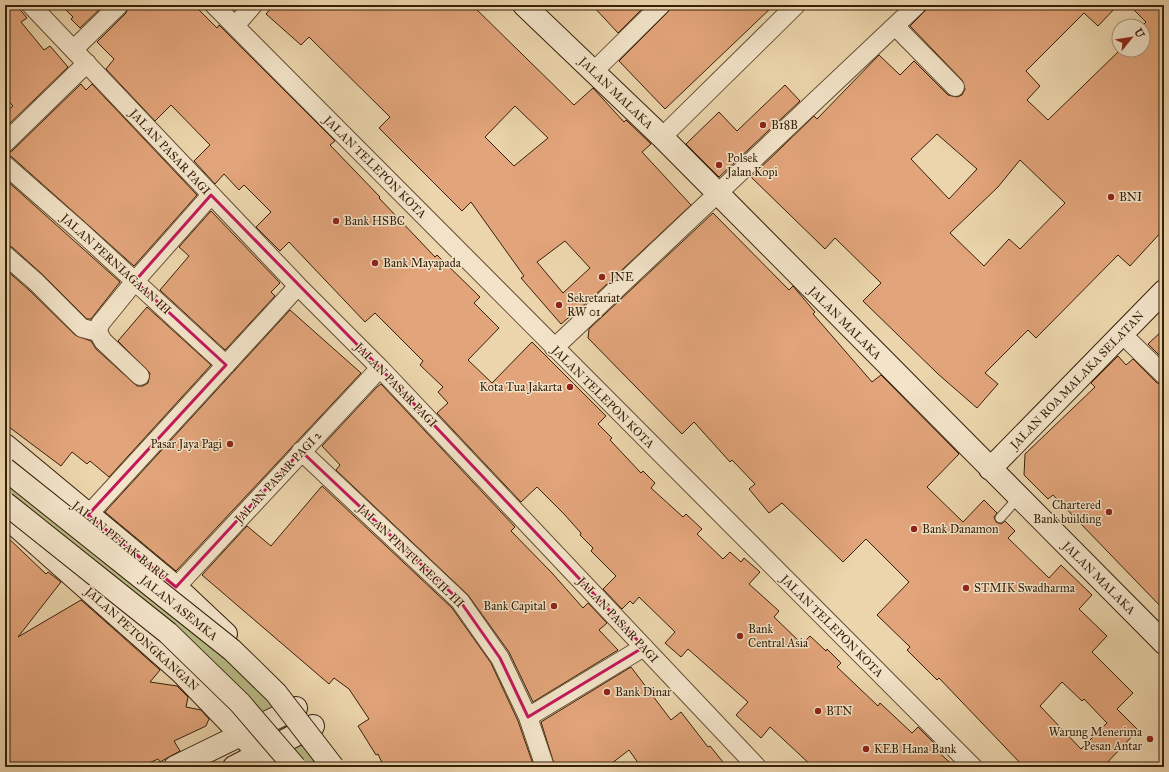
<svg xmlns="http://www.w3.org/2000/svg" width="1169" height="772" viewBox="0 0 1169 772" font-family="'IM FELL Great Primer',serif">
<rect width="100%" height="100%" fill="#ecd5ac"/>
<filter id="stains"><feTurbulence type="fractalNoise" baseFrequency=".005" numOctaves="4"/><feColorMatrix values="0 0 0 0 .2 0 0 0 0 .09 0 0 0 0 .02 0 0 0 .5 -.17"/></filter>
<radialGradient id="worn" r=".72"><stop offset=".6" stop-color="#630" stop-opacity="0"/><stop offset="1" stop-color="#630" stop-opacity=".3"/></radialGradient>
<!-- green -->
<path fill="#b8bd89" stroke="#776e4a" d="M 5,469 L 226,646 L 333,767 L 295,767 L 5,503 Z"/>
<!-- building -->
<path fill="#e2a47a" stroke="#36200a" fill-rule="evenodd" d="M 5,5 L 16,5 L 27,18 L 21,22 L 44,50 L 50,46 L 68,67 L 5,128 L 5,113 L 13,106 L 5,97 Z
M 61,5 L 104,5 L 80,28 L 71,19 L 73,17 Z
M 129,5 L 194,5 L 217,28 L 219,25 L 335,141 L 330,145 L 380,197 L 379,198 L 435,257 L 437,255 L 480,297 L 474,303 L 499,328 L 468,360 L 492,383 L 532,342 L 606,416 L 598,424 L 612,438 L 610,440 L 641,473 L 643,471 L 655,483 L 651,488 L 683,517 L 686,514 L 702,529 L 697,534 L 723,559 L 730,552 L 741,562 L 744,558 L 760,572 L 749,584 L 779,611 L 774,617 L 802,644 L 810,636 L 826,651 L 827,649 L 841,663 L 837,667 L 878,706 L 880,703 L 912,733 L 918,727 L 938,747 L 936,750 L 955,767 L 813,767 L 770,727 L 761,738 L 736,715 L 748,702 L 688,649 L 681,657 L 665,643 L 675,632 L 639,597 L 633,604 L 630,601 L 622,609 L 603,589 L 616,576 L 591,551 L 593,548 L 580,535 L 581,533 L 564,514 L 537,487 L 521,502 L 437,413 L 448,403 L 438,392 L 443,387 L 420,365 L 423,361 L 375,313 L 365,322 L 289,242 L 280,251 L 256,227 L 271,212 L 244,185 L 239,190 L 224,174 L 215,184 L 194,161 L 210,145 L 171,105 L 155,121 L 106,69 L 114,59 L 97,42 L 126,13 Z
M 274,5 L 472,5 L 574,105 L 593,88 L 624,122 L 626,120 L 651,144 L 642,152 L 691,205 L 592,298 L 561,324 L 521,278 L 524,276 L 471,202 L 462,211 L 379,128 L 390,117 L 309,37 L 301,45 L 266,14 ZM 515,106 L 548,138 L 514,166 L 485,137 ZM 565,241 L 590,268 L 563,293 L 537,262 Z
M 592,5 L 646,5 L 618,33 Z
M 671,5 L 774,5 L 665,109 L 619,61 L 668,12 Z
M 931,5 L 1118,5 L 1098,26 L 1084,13 L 1026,71 L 1040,86 L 1027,100 L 1048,120 L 1120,50 L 1143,50 L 1142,26 L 1146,22 L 1129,5 L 1164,5 L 1164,229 L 1130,266 L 1118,255 L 1036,338 L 1028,330 L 985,373 L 998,384 L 977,408 L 938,374 L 863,301 L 881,283 L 835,238 L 825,249 L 751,177 L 814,116 L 817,119 L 879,55 L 900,75 L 914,61 L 948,95 L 957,97 L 962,95 L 965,89 L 962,80 L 910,26 ZM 937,134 L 977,169 L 949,199 L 911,159 ZM 1020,160 L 1065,203 L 1020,249 L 1009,239 L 984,266 L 950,233 L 998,187 Z
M 81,84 L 86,90 L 92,84 L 197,195 L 134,266 L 12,157 L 5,155 L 12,151 Z
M 785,85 L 800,101 L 719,177 L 686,144 L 719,112 L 737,131 Z
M 5,179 L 120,282 L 91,319 L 87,319 L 43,275 L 12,247 L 5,245 Z
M 211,211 L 280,283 L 271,292 L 275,296 L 225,350 L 160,290 L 189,256 L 179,247 Z
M 713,213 L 789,290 L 793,286 L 798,292 L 815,312 L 813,314 L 872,382 L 881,375 L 959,454 L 927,487 L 963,522 L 984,500 L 997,513 L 994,517 L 996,522 L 1001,524 L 1005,521 L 1015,531 L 1008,538 L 1049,578 L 1061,565 L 1092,595 L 1079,609 L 1107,636 L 1092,652 L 1133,693 L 1117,709 L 1138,730 L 1103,767 L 1024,767 L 939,678 L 937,680 L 907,650 L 910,647 L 877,615 L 909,582 L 866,539 L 843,562 L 782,503 L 769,513 L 749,489 L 755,484 L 732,460 L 730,462 L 694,422 L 682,434 L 588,338 L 589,329 ZM 1062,682 L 1082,701 L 1084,699 L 1107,723 L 1081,749 L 1040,706 Z
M 5,269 L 29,290 L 75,335 L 91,341 L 96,349 L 137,386 L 143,386 L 148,383 L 150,373 L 118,341 L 147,307 L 211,365 L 109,477 L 90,461 L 87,464 L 72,452 L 61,466 L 5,424 Z
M 290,310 L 361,373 L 176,571 L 105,512 Z
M 1164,329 L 1164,360 L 1148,344 Z
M 1118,356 L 1126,365 L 1133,359 L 1157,383 L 1164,385 L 1164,610 L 1053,495 L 1048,499 L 1024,475 L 1025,454 L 1095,387 L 1091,383 Z
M 381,384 L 515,527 L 511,531 L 552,573 L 583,608 L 588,603 L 607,623 L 599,630 L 618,650 L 533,702 L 509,652 L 468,595 L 336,470 L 340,465 L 322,446 L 377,387 Z
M 322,486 L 452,608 L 491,663 L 518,721 L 534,767 L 384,767 L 378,754 L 376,755 L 358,726 L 369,719 L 349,689 L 334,678 L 329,684 L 202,575 L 247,526 L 271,546 Z
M 5,535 L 46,574 L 48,572 L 61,582 L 18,637 L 81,600 L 160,670 L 150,682 L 177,686 L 188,697 L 186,707 L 201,710 L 209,719 L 206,726 L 174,741 L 180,751 L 160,762 L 158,759 L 140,767 L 5,767 Z
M 631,667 L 671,720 L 681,712 L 708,747 L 710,746 L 727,767 L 641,767 L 629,750 L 607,767 L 555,767 L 541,722 Z"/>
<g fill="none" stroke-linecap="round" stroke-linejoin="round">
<!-- lane casing -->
<g stroke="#644d32" stroke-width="11">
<path id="lane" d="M 1000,518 L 1018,498"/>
</g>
<!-- street casing -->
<g stroke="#644d32" stroke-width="20">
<path id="street" d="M 31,5 L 298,286 L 380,368 L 757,767
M 214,5 L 973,767
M 235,26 L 253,5
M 895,26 L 955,87
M 74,49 L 119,5
M 594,71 L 661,5
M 662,137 L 796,5
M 5,143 L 87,63
M 5,165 L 78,229 L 226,365
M 5,255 L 36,282 L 82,328 L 98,332
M 1122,334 L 1164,375
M 554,348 L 917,5
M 140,376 L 103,341 L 98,332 L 100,324 L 135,281 L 211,195
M 301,451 L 460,601 L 500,658 L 528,717 L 545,767
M 88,515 L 298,286
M 176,587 L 380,368
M 528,717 L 644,647"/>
</g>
<!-- secondary casing -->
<g stroke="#36200a" stroke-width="24">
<path id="secondary" d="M 524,5 L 662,137 L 1164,643
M 5,445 L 176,587 L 226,634
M 990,469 L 1164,291
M 5,516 L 181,672 L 272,767
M 175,767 L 296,708
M 234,767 L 313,726"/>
</g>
<!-- lane -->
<use href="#lane" stroke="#f3e4c9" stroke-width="9"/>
<!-- street -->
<use href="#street" stroke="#f3e4c9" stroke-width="18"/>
<!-- secondary -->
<use href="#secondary" stroke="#f3e4c9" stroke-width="22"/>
<!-- secondary-bridge casing -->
<g stroke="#36200a" stroke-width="24" stroke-linecap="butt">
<path id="secondary-bridge" d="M 5,469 L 232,650 L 276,693 L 333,767
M 5,503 L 168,633 L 240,703 L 295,767"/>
</g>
<!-- secondary-bridge -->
<use href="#secondary-bridge" stroke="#f3e4c9" stroke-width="22"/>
</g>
<!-- marked area -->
<path fill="none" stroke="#c2185b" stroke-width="3" stroke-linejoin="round" d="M 211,195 L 380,368 L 644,647 L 528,717 L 500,658 L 460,601 L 301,451 L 176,587 L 88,515 L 226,365 L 135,281 Z"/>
<!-- markers -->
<g fill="#8f2418" stroke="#f3e4c9" stroke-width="1.5">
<circle cx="763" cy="125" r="4"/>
<circle cx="719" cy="165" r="4"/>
<circle cx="1111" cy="197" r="4"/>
<circle cx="336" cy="221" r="4"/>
<circle cx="375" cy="263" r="4"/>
<circle cx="602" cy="277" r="4"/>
<circle cx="559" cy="305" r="4"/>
<circle cx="570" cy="387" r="4"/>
<circle cx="230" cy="444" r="4"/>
<circle cx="1109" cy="512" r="4"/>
<circle cx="914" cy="529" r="4"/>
<circle cx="966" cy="588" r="4"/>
<circle cx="554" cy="606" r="4"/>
<circle cx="740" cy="636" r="4"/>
<circle cx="607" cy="692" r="4"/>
<circle cx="818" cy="711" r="4"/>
<circle cx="1150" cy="739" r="4"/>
<circle cx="866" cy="749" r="4"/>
</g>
<g text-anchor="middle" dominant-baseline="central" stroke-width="3" stroke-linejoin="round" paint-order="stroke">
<!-- street labels -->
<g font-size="12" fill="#36200a" stroke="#f3e4c9">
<text transform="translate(616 93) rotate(44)">JALAN MALAKA</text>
<text transform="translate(170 152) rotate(47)">JALAN PASAR PAGI</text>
<text transform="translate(375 167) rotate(45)">JALAN TELEPON KOTA</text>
<text transform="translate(116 264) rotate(42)">JALAN PERNIAGAAN III</text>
<text transform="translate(845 323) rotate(45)">JALAN MALAKA</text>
<text transform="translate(1077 380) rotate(-46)">JALAN ROA MALAKA SELATAN</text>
<text transform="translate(396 385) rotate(46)">JALAN PASAR PAGI</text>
<text transform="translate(603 397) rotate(45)">JALAN TELEPON KOTA</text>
<text transform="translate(278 477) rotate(-47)">JALAN PASAR PAGI 2</text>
<text transform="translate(120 541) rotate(39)">JALAN PETAK BARU</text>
<text transform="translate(411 556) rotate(44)">JALAN PINTU KECIL III</text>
<text transform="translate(1099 578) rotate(45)">JALAN MALAKA</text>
<text transform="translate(179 608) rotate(39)">JALAN ASEMKA</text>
<text transform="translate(618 620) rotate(47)">JALAN PASAR PAGI</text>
<text transform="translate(832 626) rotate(45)">JALAN TELEPON KOTA</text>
<text transform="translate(142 639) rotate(42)">JALAN PETONGKANGAN</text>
</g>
<!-- poi labels -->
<g font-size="12" fill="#36200a" stroke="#f3e4c9" text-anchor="start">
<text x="771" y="125">B18B</text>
<text x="727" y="158">Polsek<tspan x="727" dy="14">Jalan Kopi</tspan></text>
<text x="1119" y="197">BNI</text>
<text x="344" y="221">Bank HSBC</text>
<text x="383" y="263">Bank Mayapada</text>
<text x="610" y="277">JNE</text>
<text x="567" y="298">Sekretariat<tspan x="567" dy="14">RW 01</tspan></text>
<text x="562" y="387" text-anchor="end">Kota Tua Jakarta</text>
<text x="222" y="444" text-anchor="end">Pasar Jaya Pagi</text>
<text x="1101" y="505" text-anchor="end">Chartered<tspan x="1101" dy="14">Bank building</tspan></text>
<text x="922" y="529">Bank Danamon</text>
<text x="974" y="588">STMIK Swadharma</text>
<text x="546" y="606" text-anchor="end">Bank Capital</text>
<text x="748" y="629">Bank<tspan x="748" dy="14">Central Asia</tspan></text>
<text x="615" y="692">Bank Dinar</text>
<text x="826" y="711">BTN</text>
<text x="1142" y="732" text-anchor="end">Warung Menerima<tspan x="1142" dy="14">Pesan Antar</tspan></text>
<text x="874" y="749">KEB Hana Bank</text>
</g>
</g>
<!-- margin -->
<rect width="1169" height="772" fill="none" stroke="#ecd5ac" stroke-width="20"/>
<rect x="6" y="6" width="1157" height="760" fill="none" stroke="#36200a" stroke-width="2"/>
<rect x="10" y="10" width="1149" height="752" fill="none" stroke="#36200a"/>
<!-- north arrow -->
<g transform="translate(1131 38) rotate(60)"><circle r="19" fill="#f3e4c9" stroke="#a7967d"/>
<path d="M0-3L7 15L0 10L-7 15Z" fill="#8f2418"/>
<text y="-6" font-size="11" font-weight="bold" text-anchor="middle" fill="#36200a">U</text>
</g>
<rect width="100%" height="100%" filter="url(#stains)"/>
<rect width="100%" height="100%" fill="url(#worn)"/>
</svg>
